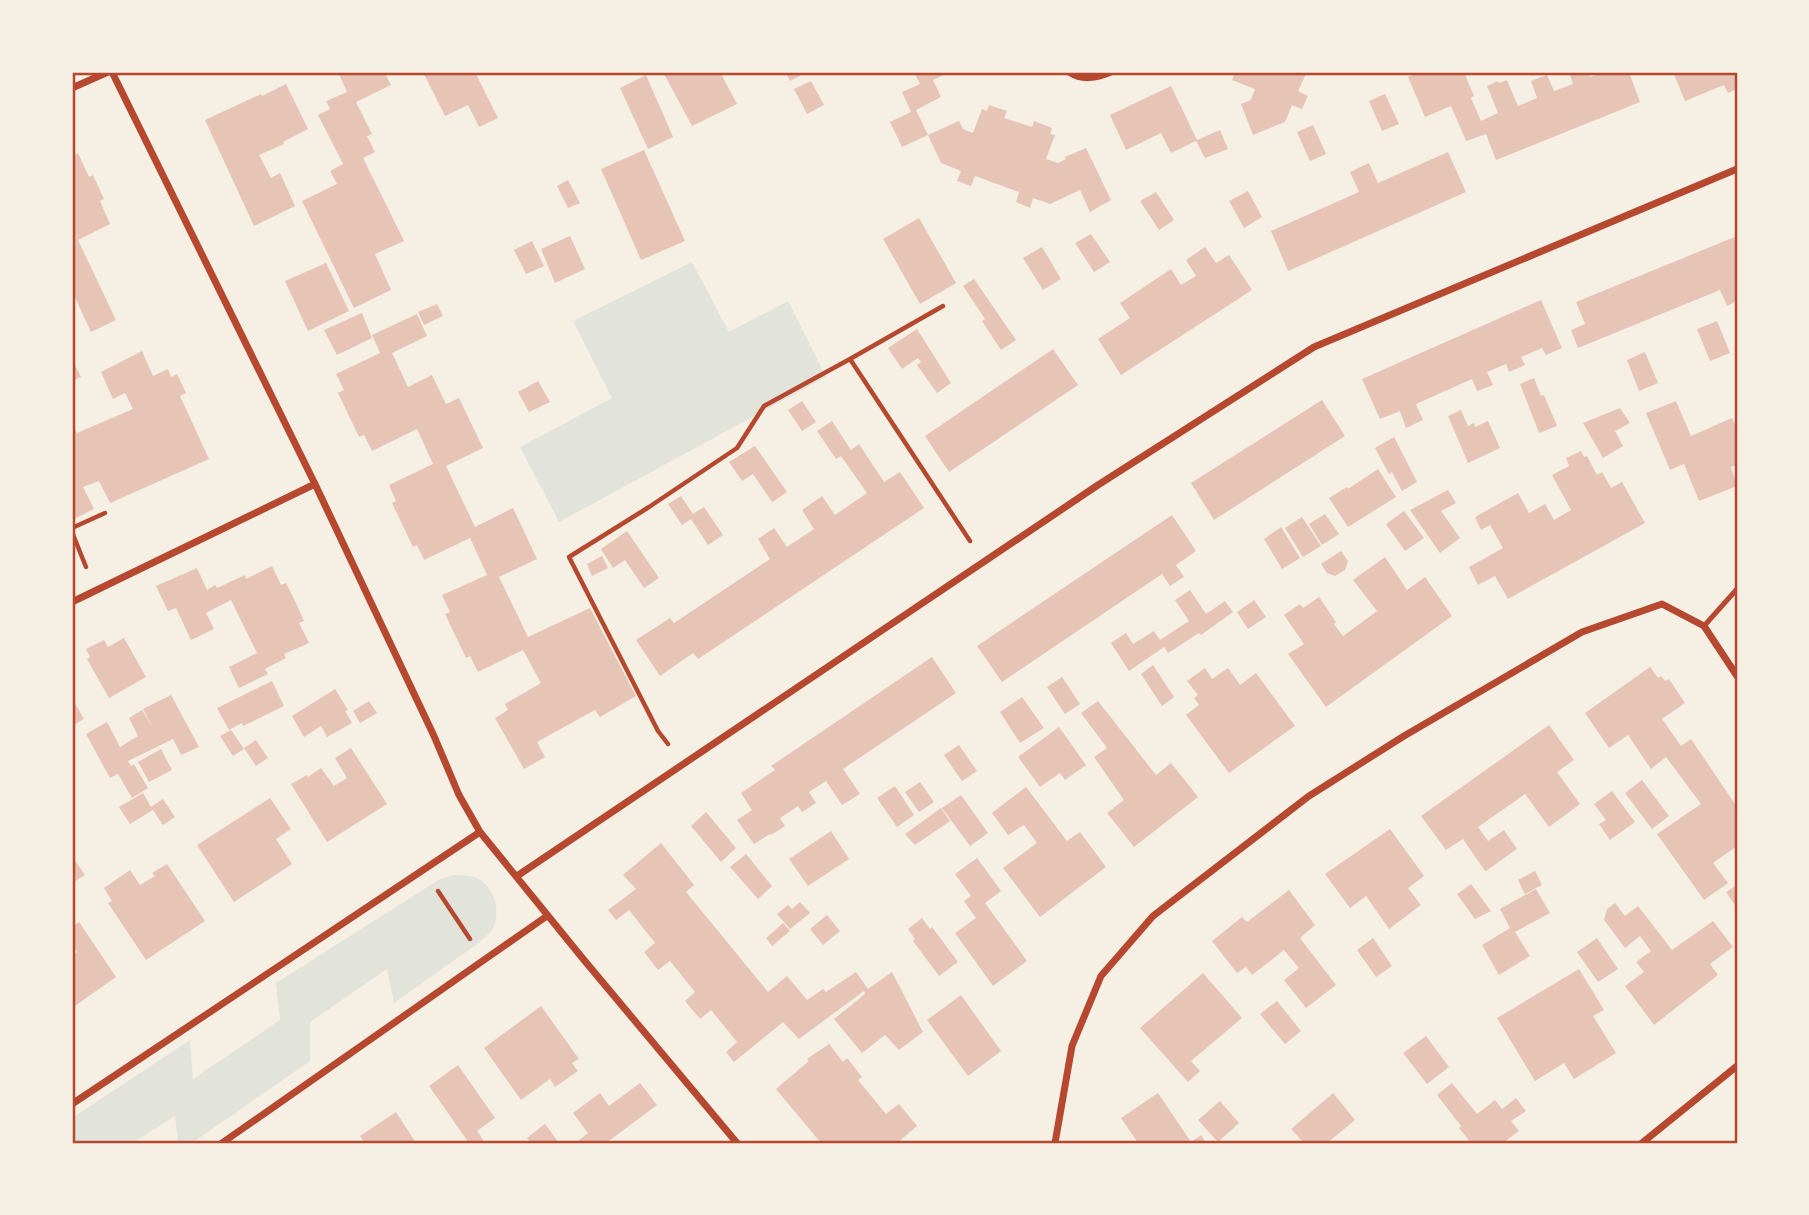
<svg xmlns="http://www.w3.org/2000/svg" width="1809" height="1215" viewBox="0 0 1809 1215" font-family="'Noto Sans',sans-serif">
<rect width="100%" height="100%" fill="#f6efe4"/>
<!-- green -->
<path fill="#e2e4dc" d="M 692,262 L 729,332 L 788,301 L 826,377 L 559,522 L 520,447 L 612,398 L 573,321 Z
M 453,875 C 462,875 472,875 480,880 C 496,890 501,914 492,930 C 489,934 484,938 480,942 L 394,1003 L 387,969 L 310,1022 L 310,1061 L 192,1143 L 178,1143 L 175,1116 L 133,1143 L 72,1143 L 72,1118 L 190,1040 L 193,1079 L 280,1020 L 276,983 L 440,879 Z"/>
<!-- building -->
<path fill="#e6c5b7" d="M 338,72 L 384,72 L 391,85 L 356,102 L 372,134 L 367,136 L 375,152 L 363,158 L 404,241 L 375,254 L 391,290 L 354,308 L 302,201 L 337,184 L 330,171 L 343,164 L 318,115 L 330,109 L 326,101 L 347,92 Z
M 423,72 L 475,72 L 498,118 L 479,127 L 468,105 L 445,116 Z
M 663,72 L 720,72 L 737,104 L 692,126 Z
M 785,72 L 798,72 L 800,76 L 790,81 Z
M 914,72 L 950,72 L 933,80 L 941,97 L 916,110 L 928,135 L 902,147 L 890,122 L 911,112 L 902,92 L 920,84 Z
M 1226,72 L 1307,72 L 1298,91 L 1308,96 L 1302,109 L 1292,105 L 1285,122 L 1253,135 L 1241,104 L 1251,100 L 1255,89 L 1232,80 L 1234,75 Z
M 1420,72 L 1436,72 L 1437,73 L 1464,72 L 1474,96 L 1471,98 L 1481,121 L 1498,113 L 1487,86 L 1498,81 L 1499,83 L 1507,80 L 1518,106 L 1537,98 L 1531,81 L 1547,75 L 1554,91 L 1573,84 L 1569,72 L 1588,72 L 1590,77 L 1603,72 L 1629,72 L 1640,102 L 1496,160 L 1486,134 L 1466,141 L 1451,106 L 1425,117 L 1408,77 Z
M 1673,72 L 1737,72 L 1737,89 L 1728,93 L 1724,85 L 1685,101 Z
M 646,75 L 673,137 L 648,149 L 620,88 Z
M 811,81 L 824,105 L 807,114 L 794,89 Z
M 286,84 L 308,129 L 283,142 L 284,144 L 259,155 L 271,178 L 280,173 L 295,206 L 254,226 L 205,120 L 261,94 L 262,96 Z
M 1171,86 L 1197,140 L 1220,130 L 1228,149 L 1205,158 L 1196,141 L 1171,153 L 1161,133 L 1126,150 L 1110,115 Z
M 1385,94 L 1399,124 L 1382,131 L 1369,101 Z
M 989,105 L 1007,111 L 1004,118 L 1032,127 L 1034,121 L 1052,128 L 1050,134 L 1055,135 L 1046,159 L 1058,163 L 1066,159 L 1065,157 L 1086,148 L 1111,200 L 1090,212 L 1080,190 L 1050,204 L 1033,198 L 1030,208 L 1016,202 L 1019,192 L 975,176 L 971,186 L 957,181 L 961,171 L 941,163 L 928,135 L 959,121 L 963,129 L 973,133 L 982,109 L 987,111 Z
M 1313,125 L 1326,154 L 1310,161 L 1297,132 Z
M 644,150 L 685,241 L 641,260 L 601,169 Z
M 1448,152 L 1466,192 L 1288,271 L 1271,231 L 1359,192 L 1350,172 L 1369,163 L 1378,183 Z
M 78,153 L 89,177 L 93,175 L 104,199 L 100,201 L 110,224 L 78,240 L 116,320 L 91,332 L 72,291 L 72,156 Z
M 568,180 L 580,203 L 568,208 L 557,186 Z
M 1248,191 L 1262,217 L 1244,228 L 1229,201 Z
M 1156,192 L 1174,220 L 1159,230 L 1140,201 Z
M 919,218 L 956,283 L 920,304 L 883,239 Z
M 1091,234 L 1110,262 L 1094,272 L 1075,243 Z
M 570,236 L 585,269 L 555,283 L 541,249 Z
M 1737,236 L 1737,301 L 1727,306 L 1720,290 L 1578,348 L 1571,330 L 1585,324 L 1576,302 Z
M 532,241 L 544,266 L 526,274 L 514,250 Z
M 1042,247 L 1061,279 L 1043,290 L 1023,258 Z
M 1205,247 L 1216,263 L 1229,255 L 1252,290 L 1121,375 L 1098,339 L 1130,318 L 1120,303 L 1171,269 L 1181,285 L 1196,276 L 1186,260 Z
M 326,263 L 349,311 L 308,331 L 285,281 Z
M 974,279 L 1016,340 L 1001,350 L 982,321 L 985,319 L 963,286 Z
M 1541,300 L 1562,348 L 1546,355 L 1542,348 L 1521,357 L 1525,365 L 1509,372 L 1506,364 L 1487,372 L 1493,385 L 1477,391 L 1472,379 L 1416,404 L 1423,420 L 1406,428 L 1400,411 L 1380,419 L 1362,379 Z
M 437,304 L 443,316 L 424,325 L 418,312 Z
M 362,313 L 372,338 L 337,355 L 324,330 Z
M 417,314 L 427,336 L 392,353 L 408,387 L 432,375 L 446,404 L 459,398 L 483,448 L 446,466 L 475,527 L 513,508 L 537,559 L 499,577 L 528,637 L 590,608 L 636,696 L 600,717 L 595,710 L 537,742 L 545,757 L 524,769 L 495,718 L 508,710 L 505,704 L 541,683 L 523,650 L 478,672 L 470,656 L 466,658 L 445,614 L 450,612 L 442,595 L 487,575 L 470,538 L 424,560 L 417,545 L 413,547 L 392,503 L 396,501 L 389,485 L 433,464 L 417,429 L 372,451 L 364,435 L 359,437 L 338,393 L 344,390 L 336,374 L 380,353 L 372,335 Z
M 1717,321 L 1730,353 L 1710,361 L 1697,329 Z
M 917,329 L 951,383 L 937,393 L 917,365 L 921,362 L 918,358 L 902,369 L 888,348 Z
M 1053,349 L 1078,385 L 949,472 L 925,436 Z
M 142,351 L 153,376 L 168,369 L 171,377 L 177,374 L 186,393 L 180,396 L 209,459 L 110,503 L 99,481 L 83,487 L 94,509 L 72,520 L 72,423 L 77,433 L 133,409 L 125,393 L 113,399 L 101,372 Z
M 1645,352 L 1658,383 L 1639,391 L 1627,360 Z
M 72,359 L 81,377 L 72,381 Z
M 1534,378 L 1541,396 L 1544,395 L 1557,426 L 1539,433 L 1520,384 Z
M 538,381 L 550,402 L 529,412 L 518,392 Z
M 1322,400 L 1345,436 L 1214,520 L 1191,483 Z
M 802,401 L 816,422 L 802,431 L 788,410 Z
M 1676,401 L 1691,436 L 1732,418 L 1737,430 L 1737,465 L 1731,467 L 1737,486 L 1699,501 L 1684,464 L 1670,470 L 1646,413 Z
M 1620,408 L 1630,423 L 1615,431 L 1623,446 L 1603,458 L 1583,423 Z
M 1461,410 L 1468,426 L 1474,423 L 1475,427 L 1488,421 L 1500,448 L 1468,463 L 1448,416 Z
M 832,421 L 851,450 L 859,444 L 884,482 L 900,472 L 924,508 L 698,659 L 693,653 L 660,676 L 636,640 L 670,618 L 674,623 L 770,559 L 758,539 L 774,528 L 787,547 L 814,529 L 802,510 L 822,496 L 835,515 L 867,493 L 841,456 L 836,459 L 817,431 Z
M 1394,437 L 1417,482 L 1402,491 L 1392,472 L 1389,474 L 1375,448 Z
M 755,446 L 787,492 L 772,502 L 753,474 L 742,481 L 729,462 Z
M 1581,451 L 1584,457 L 1587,456 L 1597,475 L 1602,472 L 1611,488 L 1622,482 L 1645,523 L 1508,599 L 1495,576 L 1478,585 L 1469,567 L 1503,548 L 1490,525 L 1481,530 L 1475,517 L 1518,493 L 1529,513 L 1545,504 L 1554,520 L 1571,510 L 1552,475 L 1569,466 L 1566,458 Z
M 1378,469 L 1396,497 L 1348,527 L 1329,498 L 1347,487 L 1348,489 Z
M 1448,490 L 1456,503 L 1441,511 L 1460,538 L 1440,553 L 1410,510 Z
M 681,496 L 693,514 L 704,507 L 723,535 L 708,545 L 691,519 L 682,525 L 668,504 Z
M 1404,511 L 1424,538 L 1405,551 L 1386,524 Z
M 1325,514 L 1339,534 L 1322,545 L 1309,524 Z
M 1172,515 L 1196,551 L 1176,565 L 1184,577 L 1170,586 L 1162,574 L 1002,682 L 977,646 Z
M 1302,517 L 1321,546 L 1303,557 L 1285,528 Z
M 1281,527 L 1300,558 L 1282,569 L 1264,539 Z
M 627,531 L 659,578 L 644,588 L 625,560 L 613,568 L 601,549 Z
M 1341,551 L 1348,561 L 1345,570 L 1335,576 L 1327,573 L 1321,564 Z
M 602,556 L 608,568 L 592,576 L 587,564 Z
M 1385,557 L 1407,590 L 1425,577 L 1452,616 L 1326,707 L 1288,654 L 1304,644 L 1284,615 L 1300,604 L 1303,608 L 1319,597 L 1336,622 L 1334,624 L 1343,636 L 1377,611 L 1353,580 Z
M 272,566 L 281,585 L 286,583 L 296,603 L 304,621 L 299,623 L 309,643 L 284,654 L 286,658 L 265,669 L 268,674 L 239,688 L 229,667 L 257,653 L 231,600 L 206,613 L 214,629 L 191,640 L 176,608 L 168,611 L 156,586 L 197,568 L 207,590 L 215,585 L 217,588 L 245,575 L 246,579 Z
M 1190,590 L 1206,614 L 1225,601 L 1233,612 L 1201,635 L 1199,633 L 1168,653 L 1164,647 L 1129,671 L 1111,643 L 1126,633 L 1133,644 L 1154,631 L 1160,640 L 1189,621 L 1175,600 Z
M 1254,600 L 1266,617 L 1248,629 L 1237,612 Z
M 124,638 L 146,677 L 109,698 L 87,659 L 90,657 L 86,649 L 104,640 L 108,647 Z
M 932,657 L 956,693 L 843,769 L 860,794 L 842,805 L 826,781 L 809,792 L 816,803 L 802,812 L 798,806 L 780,818 L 785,826 L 771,835 L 770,834 L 754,844 L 737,820 L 752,810 L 741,793 L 775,770 L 771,766 Z
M 1153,665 L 1174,697 L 1162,706 L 1141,674 Z
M 1650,667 L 1658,678 L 1661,676 L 1665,681 L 1669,679 L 1685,703 L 1662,719 L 1681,746 L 1691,739 L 1737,807 L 1737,846 L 1713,863 L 1728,883 L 1704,900 L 1657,834 L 1701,804 L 1666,757 L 1651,769 L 1628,735 L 1609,748 L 1585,713 Z
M 1205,668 L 1212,679 L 1228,668 L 1240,685 L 1256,673 L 1295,726 L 1229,773 L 1186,715 L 1199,705 L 1194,698 L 1198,695 L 1187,681 Z
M 1062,677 L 1080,704 L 1065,714 L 1047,687 Z
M 272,681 L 284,706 L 243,726 L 242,723 L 229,730 L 217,708 Z
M 335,689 L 348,710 L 345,711 L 352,723 L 327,737 L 321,726 L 304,737 L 292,716 Z
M 171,695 L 199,747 L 181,755 L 173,739 L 128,761 L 131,766 L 134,764 L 148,788 L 132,798 L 118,774 L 110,778 L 86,734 L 107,722 L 120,747 L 138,736 L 129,718 L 142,710 L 153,728 L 143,709 Z
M 1022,697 L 1044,728 L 1020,743 L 1000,712 Z
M 72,698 L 84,719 L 72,726 Z
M 369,701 L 377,713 L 360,723 L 353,711 Z
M 1098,701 L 1156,775 L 1171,763 L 1198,797 L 1134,847 L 1107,813 L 1124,800 L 1094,757 L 1107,748 L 1081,713 Z
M 1549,725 L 1574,760 L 1557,772 L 1580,804 L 1549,827 L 1525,794 L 1511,804 L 1478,827 L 1488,841 L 1504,830 L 1517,849 L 1486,871 L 1485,871 L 1463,839 L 1446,850 L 1421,816 Z
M 1059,727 L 1086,765 L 1065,780 L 1060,773 L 1040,787 L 1018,757 Z
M 231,730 L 244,749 L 233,756 L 220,736 Z
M 256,740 L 268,758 L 256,766 L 244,748 Z
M 959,745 L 977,771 L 962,781 L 944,755 Z
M 351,748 L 387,804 L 327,842 L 291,784 L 307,775 L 308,777 L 321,768 L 334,786 L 347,778 L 335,758 Z
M 161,749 L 172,770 L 149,782 L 138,762 Z
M 1642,780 L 1669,816 L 1652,829 L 1625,793 Z
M 920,782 L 934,802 L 919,812 L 905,792 Z
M 895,786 L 914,815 L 897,827 L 877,798 Z
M 1026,787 L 1067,841 L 1080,832 L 1106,867 L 1040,917 L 1003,868 L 1037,843 L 1024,825 L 1008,835 L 992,813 Z
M 1612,791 L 1635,822 L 1610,840 L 1599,824 L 1606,820 L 1594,804 Z
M 143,793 L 151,807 L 163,799 L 175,817 L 163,825 L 153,810 L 130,824 L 119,807 Z
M 961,795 L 988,833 L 970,846 L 942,808 Z
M 270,798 L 291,829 L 276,839 L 292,864 L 234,902 L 197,845 Z
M 941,808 L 950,821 L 915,845 L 905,834 Z
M 706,812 L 736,848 L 721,862 L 691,826 Z
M 1390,829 L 1424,876 L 1408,888 L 1421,905 L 1389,929 L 1366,896 L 1350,908 L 1325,874 Z
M 831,831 L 849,859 L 808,886 L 789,859 Z
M 661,843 L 694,885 L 686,892 L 768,992 L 787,976 L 807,1000 L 823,989 L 826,992 L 856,972 L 868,989 L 892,972 L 923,1032 L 899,1050 L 885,1035 L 862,1053 L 834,1019 L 865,994 L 864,991 L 799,1039 L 783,1022 L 734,1062 L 726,1052 L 737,1042 L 711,1010 L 700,1019 L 685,1001 L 695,992 L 670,961 L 658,970 L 644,952 L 655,943 L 629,910 L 616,920 L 608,910 L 636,889 L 623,875 Z
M 746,854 L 772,886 L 758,899 L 730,867 Z
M 72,856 L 85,875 L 72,883 Z
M 977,858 L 1001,891 L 985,903 L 1027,961 L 993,986 L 955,933 L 976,918 L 964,901 L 971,896 L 955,874 Z
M 167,864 L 205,921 L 146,960 L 108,903 L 112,901 L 104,888 L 130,870 L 140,885 L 155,876 L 152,873 Z
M 1535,871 L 1542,885 L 1525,894 L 1518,880 Z
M 1471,884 L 1491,911 L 1475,919 L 1457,894 Z
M 1737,885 L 1737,908 L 1726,892 Z
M 1536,889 L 1550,913 L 1515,932 L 1530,956 L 1499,975 L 1482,945 L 1510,928 L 1500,909 Z
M 1289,890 L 1315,925 L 1300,938 L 1336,985 L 1306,1008 L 1284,980 L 1299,968 L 1284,950 L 1252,975 L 1246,967 L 1237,973 L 1212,941 L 1242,917 L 1247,922 Z
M 800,902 L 810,913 L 790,929 L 777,914 L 788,905 L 792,909 Z
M 1615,903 L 1625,916 L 1638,906 L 1672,950 L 1713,921 L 1733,947 L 1710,964 L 1718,975 L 1654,1025 L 1625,986 L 1644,972 L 1636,962 L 1651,951 L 1640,936 L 1625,948 L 1604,920 L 1607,909 Z
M 827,915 L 840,931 L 823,945 L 810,929 Z
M 922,918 L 930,929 L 932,927 L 958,962 L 939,976 L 913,941 L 915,939 L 908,929 Z
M 79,922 L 116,977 L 72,1008 L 72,956 L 77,952 L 72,944 L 72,926 Z
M 783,923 L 790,931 L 772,946 L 766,938 Z
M 1373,938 L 1392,966 L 1376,977 L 1357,950 Z
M 1597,938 L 1618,969 L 1598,982 L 1577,952 Z
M 1579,969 L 1604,1010 L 1593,1016 L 1616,1053 L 1574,1079 L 1564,1063 L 1535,1081 L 1497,1018 Z
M 1203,973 L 1242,1018 L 1191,1061 L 1200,1071 L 1188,1082 L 1140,1028 Z
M 961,995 L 1001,1051 L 968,1076 L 927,1020 Z
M 1277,1001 L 1301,1031 L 1285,1044 L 1260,1014 Z
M 541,1006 L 579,1059 L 572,1063 L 578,1071 L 555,1087 L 550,1079 L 521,1100 L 484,1048 Z
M 1426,1036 L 1449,1067 L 1427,1084 L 1403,1053 Z
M 829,1044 L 843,1062 L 847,1058 L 862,1077 L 858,1080 L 886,1114 L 899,1104 L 917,1126 L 897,1143 L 821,1143 L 776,1089 L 809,1061 L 807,1059 Z
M 458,1065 L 495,1118 L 477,1131 L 485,1143 L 469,1143 L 429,1086 Z
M 640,1083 L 657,1105 L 606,1143 L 580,1143 L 578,1141 L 588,1133 L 573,1113 L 600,1093 L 609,1106 Z
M 1452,1083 L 1477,1114 L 1495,1100 L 1502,1109 L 1516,1098 L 1526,1111 L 1511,1121 L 1519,1131 L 1503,1143 L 1471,1143 L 1459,1128 L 1461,1126 L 1437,1095 Z
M 1158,1093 L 1191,1142 L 1201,1135 L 1206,1143 L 1138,1143 L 1121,1118 Z
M 1333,1093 L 1355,1120 L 1327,1143 L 1304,1143 L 1291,1129 Z
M 1220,1101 L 1239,1123 L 1218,1142 L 1198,1120 Z
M 396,1112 L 416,1143 L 364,1143 L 360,1136 Z
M 545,1124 L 559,1143 L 531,1143 L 527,1138 Z"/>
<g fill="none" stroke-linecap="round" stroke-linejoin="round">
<!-- path -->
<path stroke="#b5482f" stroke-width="4.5" d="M 850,359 L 943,306
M 72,528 L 105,513
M 72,532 L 86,567
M 668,744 L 658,731 L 569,557 L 649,507 L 737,448 L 764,406 L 850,359 L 970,541
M 438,891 L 470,939"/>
<!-- service -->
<path stroke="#b5482f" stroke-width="5" d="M 1704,626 L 1737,589"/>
<!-- minor -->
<path stroke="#b5482f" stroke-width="7" d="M 112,72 L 315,484 L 434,736 L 459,795 L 480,832 L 584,960 L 737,1143
M 1069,72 C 1083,81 1096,78 1111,72
M 72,88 L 108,72
M 72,602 L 315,484
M 517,876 L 1098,485 L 1314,347 L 1737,169
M 72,1104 L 480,832
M 222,1143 L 547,916
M 1055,1143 L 1072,1046 L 1101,976 L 1153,916 L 1309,796 L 1404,736 L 1582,632 L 1662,604 L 1704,626 L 1737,676
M 1642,1143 L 1737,1066"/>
</g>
<!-- border -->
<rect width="1809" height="1215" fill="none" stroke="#f6efe4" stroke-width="147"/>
<rect x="74" y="74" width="1662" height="1068" fill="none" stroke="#b5482f" stroke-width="2.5"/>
</svg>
